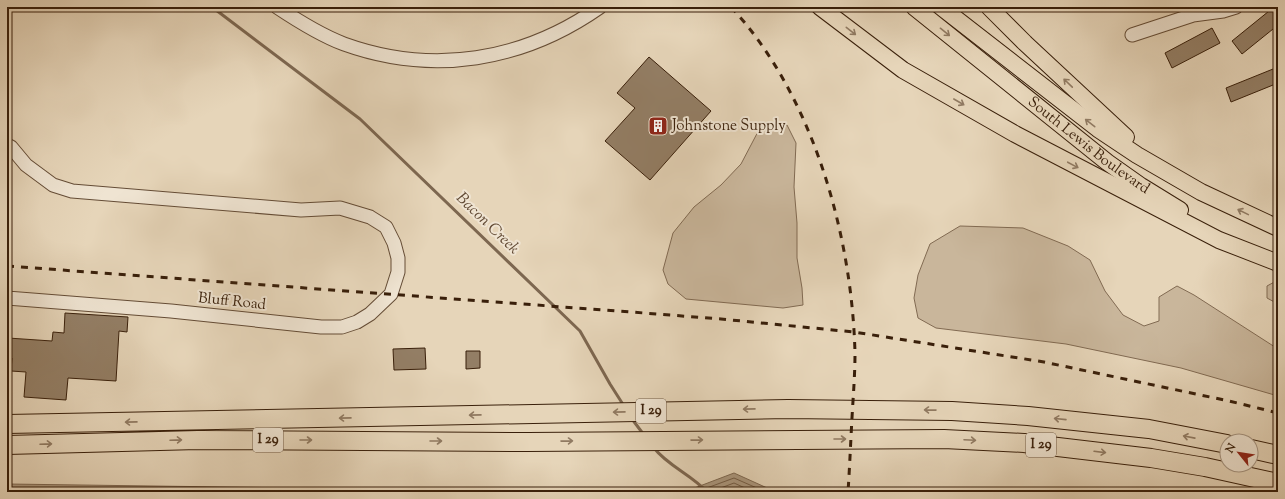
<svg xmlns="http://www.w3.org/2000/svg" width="1285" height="499" viewBox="0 0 1285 499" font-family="'Sorts Mill Goudy',serif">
<rect width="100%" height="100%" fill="#e6d5b9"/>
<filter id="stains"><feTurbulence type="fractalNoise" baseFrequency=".005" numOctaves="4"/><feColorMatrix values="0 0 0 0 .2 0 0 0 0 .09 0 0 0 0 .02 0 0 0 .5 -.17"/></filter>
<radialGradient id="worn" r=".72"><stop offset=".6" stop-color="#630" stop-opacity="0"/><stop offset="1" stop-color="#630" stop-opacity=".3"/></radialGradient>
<!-- green -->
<path fill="#c9b69b" stroke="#816a52" d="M 762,124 L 787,125 L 796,143 L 794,187 L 797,223 L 797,258 L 802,288 L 803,305 L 783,308 L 686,299 L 668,284 L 663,270 L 673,233 L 694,207 L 721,185 L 741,164 Z
M 960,226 L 1023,228 L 1068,246 L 1090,260 L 1105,291 L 1123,315 L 1144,326 L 1159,321 L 1159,297 L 1177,286 L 1194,295 L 1278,349 L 1278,396 L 1181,368 L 1066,344 L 936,328 L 918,318 L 914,298 L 918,275 L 930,244 Z
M 1278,280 L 1278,304 L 1267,298 L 1267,286 Z"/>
<!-- water -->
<path fill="#ab977e" stroke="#7d6750" d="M 734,473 L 776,492 L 684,492 Z
M 7,484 L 590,492 L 7,492 Z"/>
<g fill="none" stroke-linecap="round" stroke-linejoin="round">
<!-- shore -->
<path stroke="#725b44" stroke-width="1" d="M 7,488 L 306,492
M 696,492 L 734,478 L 766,492
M 710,492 L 734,483 L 754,492"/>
<!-- stream -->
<path stroke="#7d6750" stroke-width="3" d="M 212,7 L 360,119 L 580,331 L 610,384 L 624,406
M 632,419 L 644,435
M 654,448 C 668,466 692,475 707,492"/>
</g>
<!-- building -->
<path fill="#937e65" stroke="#391f0a" d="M 1274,7 L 1278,11 L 1278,25 L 1242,54 L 1232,41 Z
M 1212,28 L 1220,43 L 1172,68 L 1165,53 Z
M 649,57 L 711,111 L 650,180 L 605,141 L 635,108 L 617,93 Z
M 1278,67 L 1278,83 L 1231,102 L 1226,88 Z
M 65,313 L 128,317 L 127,332 L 119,331 L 116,381 L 68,378 L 66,400 L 24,397 L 26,372 L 11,371 L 12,358 L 7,357 L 8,338 L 52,341 L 53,332 L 64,333 Z
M 425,348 L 426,369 L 394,370 L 393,349 Z
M 466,351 L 480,351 L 480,368 L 466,369 Z"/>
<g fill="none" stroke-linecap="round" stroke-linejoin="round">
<!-- minor casing -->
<g stroke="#644c36" stroke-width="15">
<path id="minor" d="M 277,7 C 298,21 320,35 344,44 C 433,76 523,61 600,7
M 1132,35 L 1193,15 L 1223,11 L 1236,7
M 7,145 L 11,147 L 26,165 L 53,185 L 72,191 L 301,210 L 340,208 L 370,217 L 386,227 L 394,243 L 398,258 L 398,272 L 391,294 L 370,314 L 357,322 L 342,327 L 321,327 L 171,311 L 7,298"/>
</g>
<!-- major casing -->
<g stroke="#391f0a" stroke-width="18">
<g id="major">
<path d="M 820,7 L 903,70 L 1015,134 L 1219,240 L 1278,263"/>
<path id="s1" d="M 914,7 L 1107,162 L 1141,186 L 1180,210"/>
<path d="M 941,7 L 1098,129 L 1137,155 L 1201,192 L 1278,228"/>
<path d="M 989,7 L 1025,43 L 1126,137"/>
</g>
</g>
<!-- highway casing -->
<g stroke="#391f0a" stroke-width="20">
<path id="highway" d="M 7,424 L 788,409 L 952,411 L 1028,416 L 1149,429 L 1227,444
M 7,445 L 198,440 L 528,442 L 944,439 L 1024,443 L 1151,458 L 1205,467 L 1278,483
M 1251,449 L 1278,455"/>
</g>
<!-- minor -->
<use href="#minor" stroke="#efe4d2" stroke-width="13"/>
<!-- major -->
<use href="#major" stroke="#e6d5b9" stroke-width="16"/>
<!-- highway -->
<use href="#highway" stroke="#e6d5b9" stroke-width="18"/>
<!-- rail -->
<path stroke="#391f0a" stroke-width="3" stroke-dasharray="7 7" stroke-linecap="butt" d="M 731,7 C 813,95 852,235 855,353 C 855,369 854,385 853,401 C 851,432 850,462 848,492
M 7,266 L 631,312 L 721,319 L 854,332 L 1044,362 L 1229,401 L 1278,413"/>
</g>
<!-- one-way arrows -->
<defs><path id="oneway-shaft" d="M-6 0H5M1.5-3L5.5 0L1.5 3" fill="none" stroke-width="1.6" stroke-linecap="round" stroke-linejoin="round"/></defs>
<g stroke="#907a62">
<use href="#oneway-shaft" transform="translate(851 31) rotate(38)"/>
<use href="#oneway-shaft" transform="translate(945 32) rotate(39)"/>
<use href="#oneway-shaft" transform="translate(1068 83) rotate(-136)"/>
<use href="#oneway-shaft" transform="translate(959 102) rotate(30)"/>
<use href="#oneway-shaft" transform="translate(1090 123) rotate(-142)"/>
<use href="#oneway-shaft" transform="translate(1073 165) rotate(28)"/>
<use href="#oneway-shaft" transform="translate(1243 212) rotate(-154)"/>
<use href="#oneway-shaft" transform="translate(749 409) rotate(179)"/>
<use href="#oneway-shaft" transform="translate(930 410) rotate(-179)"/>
<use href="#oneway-shaft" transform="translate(619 412) rotate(179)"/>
<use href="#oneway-shaft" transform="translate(475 415) rotate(179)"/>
<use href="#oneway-shaft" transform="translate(345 418) rotate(179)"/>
<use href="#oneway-shaft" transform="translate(1060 419) rotate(-174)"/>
<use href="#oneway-shaft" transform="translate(131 422) rotate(179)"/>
<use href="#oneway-shaft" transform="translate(1189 437) rotate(-169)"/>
<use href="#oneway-shaft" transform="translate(840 439)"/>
<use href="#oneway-shaft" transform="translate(176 440) rotate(-2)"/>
<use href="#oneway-shaft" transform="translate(306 440)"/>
<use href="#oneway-shaft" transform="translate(697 440) rotate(-1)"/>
<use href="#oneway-shaft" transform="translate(970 440) rotate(3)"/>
<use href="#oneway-shaft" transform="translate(436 441)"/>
<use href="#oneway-shaft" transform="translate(567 441) rotate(-1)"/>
<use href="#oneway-shaft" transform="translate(46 444) rotate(-2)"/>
<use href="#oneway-shaft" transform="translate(1100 452) rotate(7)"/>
</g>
<!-- icons -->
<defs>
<g id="building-square" transform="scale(1)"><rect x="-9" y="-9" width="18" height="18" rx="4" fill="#8f2418" stroke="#efe4d2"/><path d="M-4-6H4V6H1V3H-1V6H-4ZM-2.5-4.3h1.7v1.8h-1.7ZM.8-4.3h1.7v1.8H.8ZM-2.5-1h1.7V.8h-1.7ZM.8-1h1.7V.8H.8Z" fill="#fff"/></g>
</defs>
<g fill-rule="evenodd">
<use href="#building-square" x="658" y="126"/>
</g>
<g text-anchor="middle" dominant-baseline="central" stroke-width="4" stroke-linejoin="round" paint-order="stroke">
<!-- shield labels -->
<g fill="#efe4d2" stroke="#705a46" stroke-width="1">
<rect x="636" y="399" width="30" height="24" rx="3"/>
<rect x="253" y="428" width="30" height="24" rx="3"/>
<rect x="1026" y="433" width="30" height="24" rx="3"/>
</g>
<g font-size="14" font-weight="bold" fill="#391f0a">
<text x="651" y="411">I 29</text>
<text x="268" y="440">I 29</text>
<text x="1041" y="445">I 29</text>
</g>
<!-- poi labels -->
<g font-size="15" fill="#391f0a" stroke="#efe4d2" text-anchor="start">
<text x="672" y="126">Johnstone Supply</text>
</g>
<!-- street labels -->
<g font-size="15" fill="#391f0a" stroke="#efe4d2">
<text stroke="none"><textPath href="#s1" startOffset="223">South Lewis Boulevard</textPath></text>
<text transform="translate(232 302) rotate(6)">Bluff Road</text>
</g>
<!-- water labels -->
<g font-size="16" font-style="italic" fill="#614933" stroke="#efe4d2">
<text transform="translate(487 224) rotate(44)">Bacon Creek</text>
</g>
</g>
<!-- margin -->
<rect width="1285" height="499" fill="none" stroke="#e6d5b9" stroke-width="24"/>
<rect x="8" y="8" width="1269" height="483" fill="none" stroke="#391f0a" stroke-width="2"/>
<rect x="12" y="12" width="1261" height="475" fill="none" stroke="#391f0a"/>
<!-- north arrow -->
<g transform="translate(1239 453) rotate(300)"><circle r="19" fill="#efe4d2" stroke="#a69582"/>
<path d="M0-3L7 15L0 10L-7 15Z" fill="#8f2418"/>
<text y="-6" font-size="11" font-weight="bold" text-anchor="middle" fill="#391f0a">N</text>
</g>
<rect width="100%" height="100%" filter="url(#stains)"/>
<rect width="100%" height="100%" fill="url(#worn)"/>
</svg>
